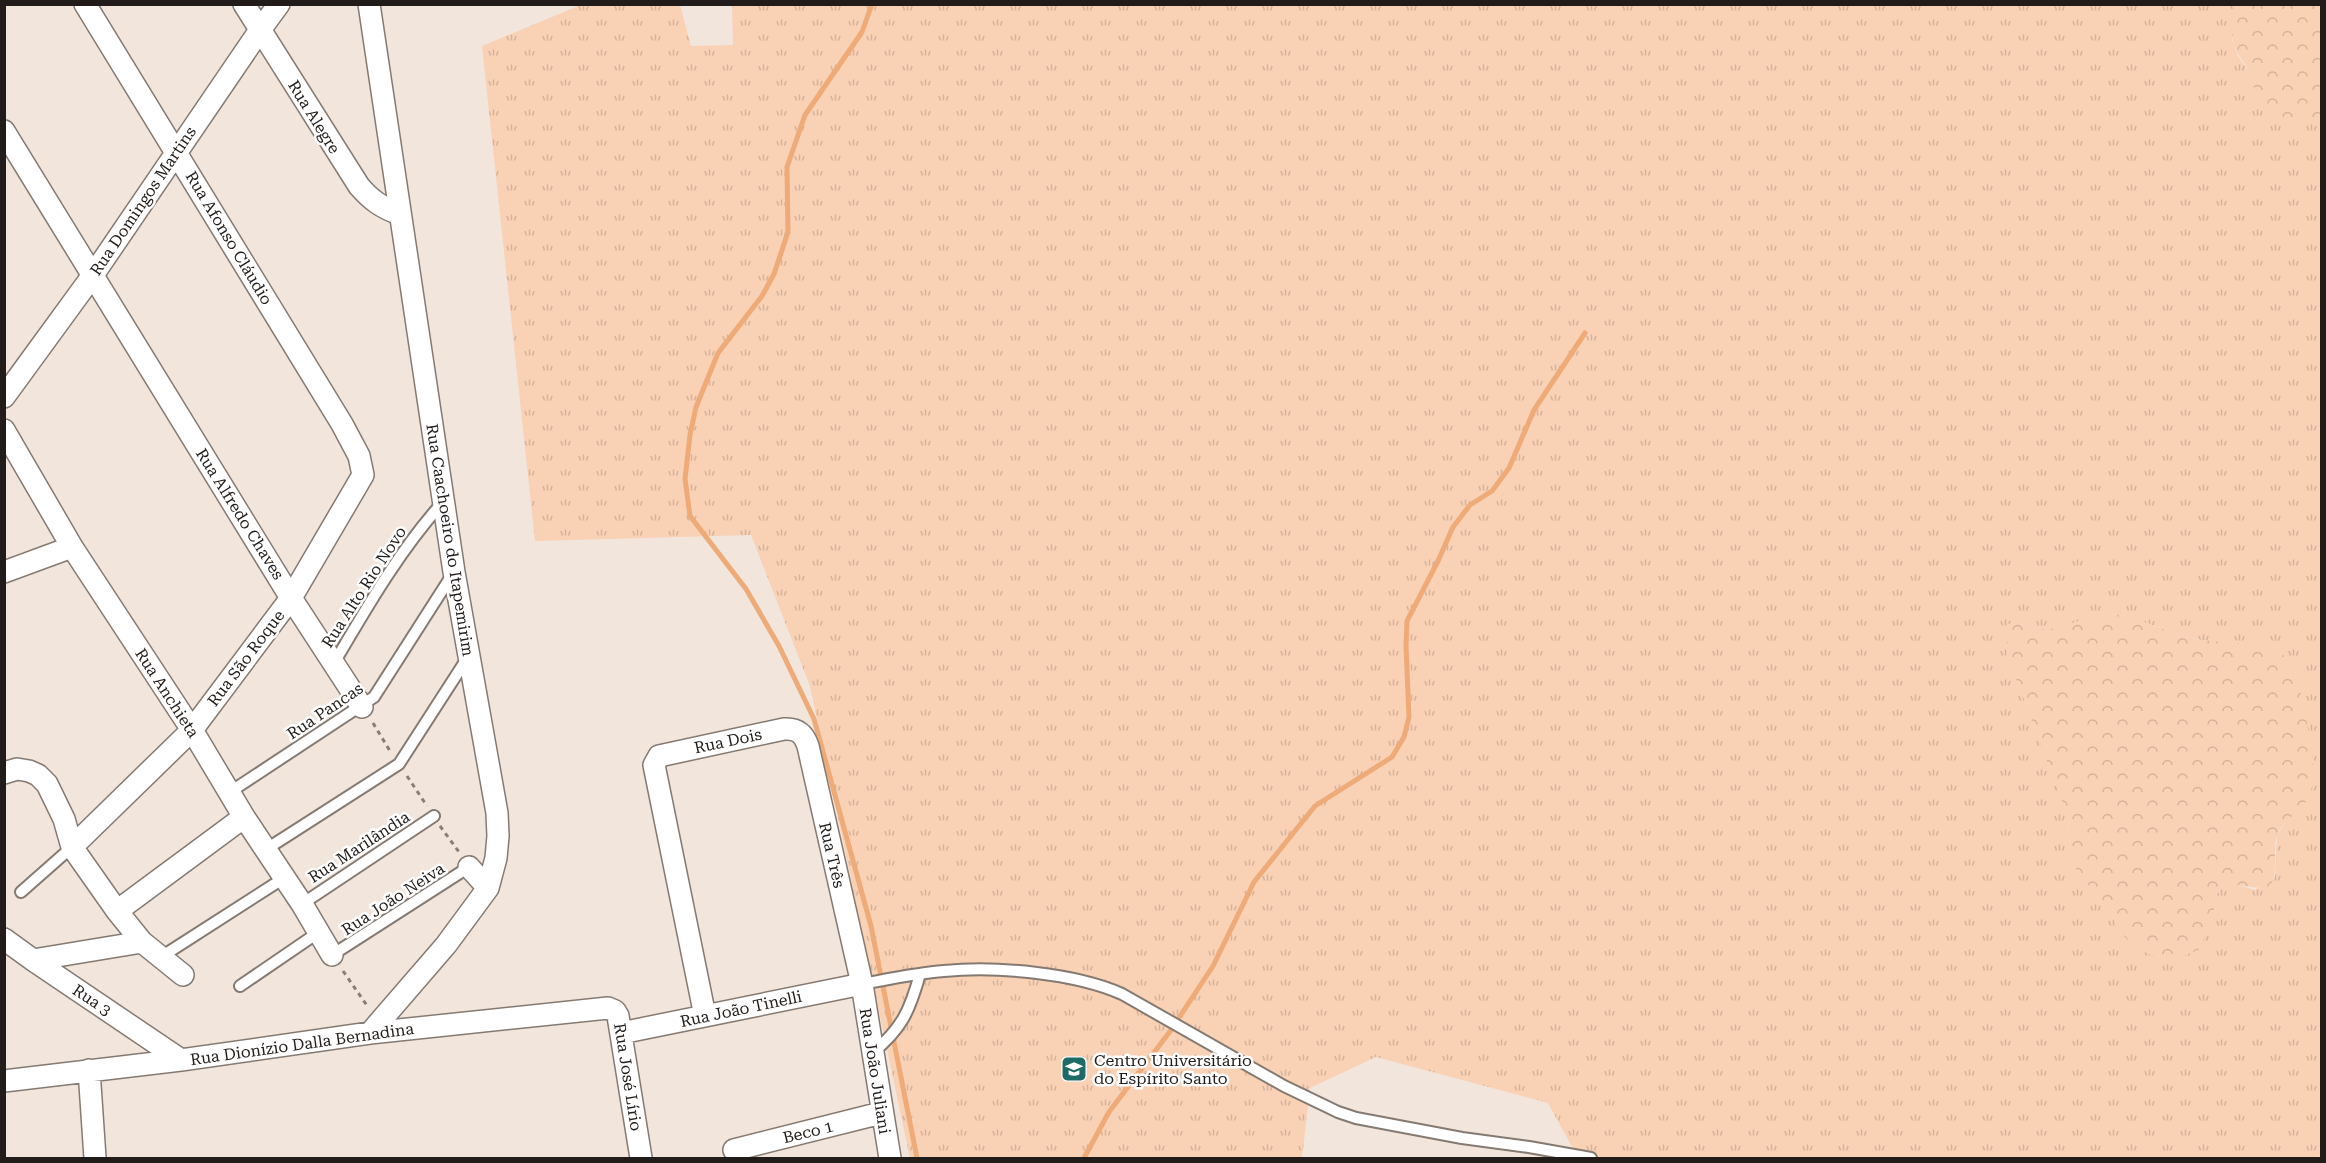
<svg xmlns="http://www.w3.org/2000/svg" width="2326" height="1163" viewBox="0 0 2326 1163" font-family="'Roboto Serif',serif">
<defs>
<pattern id="grass-tufts" width="24" height="20" patternUnits="userSpaceOnUse" patternTransform="scale(1.5)"><rect width="24" height="20" fill="#f9d1b5"/><path d="M3 7l-1-3M5 7V3M7 7l1-3M15 17l-1-3M17 17v-4M19 17l1-3" fill="none" stroke="#d5b39b"/></pattern>
<pattern id="forest-crowns" width="20" height="18" patternUnits="userSpaceOnUse" patternTransform="scale(1.5)"><rect width="20" height="18" fill="#f9d1b5"/><path d="M2 6a3 3 0 1 1 6 0M12 15a3 3 0 1 1 6 0" fill="none" stroke="#d5b39b"/></pattern>
</defs>
<rect width="100%" height="100%" fill="#f2e5dc"/>
<!-- grass -->
<path fill="url(#grass-tufts)" fill-rule="evenodd" d="M 583,4 L 680,5 L 691,46 L 733,45 L 732,4 L 2228,5 L 2233,19 L 2232,40 L 2238,56 L 2250,72 L 2254,90 L 2321,122 L 2321,1155 L 2317,1158 L 1578,1158 L 1548,1103 L 1376,1057 L 1310,1088 L 1302,1158 L 910,1158 L 810,686 L 751,535 L 535,541 L 482,46 ZM 2111,613 C 2139,618 2164,631 2191,638 C 2219,645 2257,640 2282,654 C 2291,660 2294,667 2297,676 L 2313,763 L 2300,808 L 2287,820 L 2277,835 L 2275,877 L 2255,890 L 2234,884 L 2222,887 L 2214,898 L 2214,913 L 2120,932 L 2114,920 L 2074,866 L 2070,855 L 2068,817 L 2015,623 L 2046,630 Z"/>
<!-- forest -->
<path fill="url(#forest-crowns)" d="M 2228,5 L 2321,5 L 2321,122 C 2293,123 2270,117 2255,91 C 2252,85 2252,79 2250,73 C 2246,62 2235,54 2233,41 C 2230,28 2233,19 2228,5 Z
M 2111,613 C 2139,618 2164,631 2191,638 C 2220,645 2256,639 2282,654 C 2291,660 2294,667 2297,676 C 2303,706 2320,767 2310,794 C 2304,810 2285,818 2278,833 C 2271,849 2280,869 2270,887 C 2250,890 2241,882 2222,887 L 2214,898 L 2214,913 L 2200,949 L 2176,959 L 2165,959 L 2148,954 L 2131,943 L 2120,932 L 2114,920 L 2074,866 L 2070,855 L 2068,817 L 2007,654 L 2007,624 L 2015,623 L 2046,630 Z"/>
<g fill="none" stroke-linecap="round" stroke-linejoin="round">
<!-- stream -->
<path stroke="#ea7" stroke-width="5" d="M 872,4 L 862,32 L 805,115 L 787,167 L 788,232 L 774,274 L 762,296 L 718,353 L 696,407 L 690,435 L 685,479 L 690,516 L 746,589 L 779,646 L 814,719 L 871,926 L 917,1158
M 1084,1158 L 1109,1112 L 1171,1030 L 1213,966 L 1254,882 L 1315,806 L 1392,757 L 1404,737 L 1409,717 L 1406,646 L 1407,621 L 1438,561 L 1453,527 L 1470,505 L 1492,491 L 1509,468 L 1534,410 L 1585,333"/>
<!-- lane casing -->
<g stroke="#857a72" stroke-width="14">
<path id="lane" d="M 334,663 C 367,607 399,551 443,502
M 230,792 L 374,697 L 452,575
M 265,850 L 399,764 L 468,657
M 21,892 L 72,847
M 302,904 L 434,816
M 332,955 L 469,867
M 161,957 L 284,878
M 862,984 C 889,979 917,973 944,971 C 996,966 1075,973 1122,994 L 1284,1086 L 1338,1112 L 1356,1118 L 1462,1138 L 1529,1147 L 1591,1158
M 240,986 L 319,932
M 872,1053 C 902,1029 910,1010 920,974"/>
</g>
<!-- street casing -->
<g stroke="#857a72" stroke-width="24">
<path id="street" d="M 244,4 L 359,186 C 371,200 382,208 400,214
M 369,4 L 454,572 L 497,813 L 498,836 L 496,858 L 488,888 L 446,945 L 370,1033
M 4,131 L 291,598 L 362,707
M 4,397 L 93,275 L 260,30 L 279,4
M 4,430 L 72,547 L 192,730 L 244,817 L 302,904 L 332,955
M 4,572 L 72,547
M 4,773 L 17,769 L 29,771 L 38,775 L 47,784 L 64,819 L 72,847 L 117,911 L 142,942 L 183,975
M 72,847 L 192,730 L 291,598 L 363,475 L 359,456 L 342,424 L 85,4
M 469,867 L 488,888
M 117,911 L 244,817
M 4,939 L 33,960 L 181,1060
M 33,960 L 142,942
M 705,1016 L 654,765 L 659,756 L 784,729 C 798,728 804,734 808,746 L 862,984 L 890,1158
M 621,1033 L 862,984
M 89,1070 L 95,1158
M 4,1081 L 181,1060 L 370,1033 L 608,1008 L 615,1011 L 618,1016 L 641,1158
M 734,1150 L 881,1113"/>
</g>
<!-- path -->
<path stroke="#877e78" stroke-width="3" stroke-dasharray="4.5 4.5" stroke-linecap="butt" d="M 373,723 L 390,751
M 407,776 L 427,806
M 440,826 L 459,852
M 343,971 L 368,1007"/>
<!-- lane -->
<use href="#lane" stroke="#fff" stroke-width="10"/>
<!-- street -->
<use href="#street" stroke="#fff" stroke-width="21"/>
</g>
<!-- icons -->
<defs>
<g id="university-square" transform="scale(1.35)"><rect x="-9" y="-9" width="18" height="18" rx="4" fill="#1e6a66" stroke="#fff"/><path d="M0-5L7-2L0 1L-7-2ZM-4 1L0 2.5L4 1V4Q0 6-4 4Z" fill="#fff"/></g>
</defs>
<g fill-rule="evenodd">
<use href="#university-square" x="1074" y="1069"/>
</g>
<g text-anchor="middle" dominant-baseline="central" stroke-width="5" stroke-linejoin="round" paint-order="stroke">
<!-- street labels -->
<g font-size="16" fill="#211c19" stroke="#fff">
<text transform="translate(314 117) rotate(58)">Rua Alegre</text>
<text transform="translate(143 201) rotate(-56)">Rua Domingos Martins</text>
<text transform="translate(229 238) rotate(59)">Rua Afonso Cláudio</text>
<text transform="translate(240 514) rotate(58)">Rua Alfredo Chaves</text>
<text transform="translate(450 540) rotate(81)">Rua Caachoeiro do Itapemirim</text>
<text transform="translate(364 587) rotate(-57)">Rua Alto Rio Novo</text>
<text transform="translate(246 658) rotate(-53)">Rua São Roque</text>
<text transform="translate(167 693) rotate(57)">Rua Anchieta</text>
<text transform="translate(325 711) rotate(-34)">Rua Pancas</text>
<text transform="translate(728 741) rotate(-12)">Rua Dois</text>
<text transform="translate(359 847) rotate(-33)">Rua Marilândia</text>
<text transform="translate(832 855) rotate(77)">Rua Três</text>
<text transform="translate(393 899) rotate(-33)">Rua João Neiva</text>
<text transform="translate(92 1000) rotate(34)">Rua 3</text>
<text transform="translate(741 1009) rotate(-12)">Rua João Tinelli</text>
<text transform="translate(302 1044) rotate(-8)">Rua Dionízio Dalla Bernadina</text>
<text transform="translate(875 1071) rotate(81)">Rua João Juliani</text>
<text transform="translate(628 1077) rotate(81)">Rua José Lírio</text>
<text transform="translate(808 1132) rotate(-14)">Beco 1</text>
</g>
<!-- poi labels -->
<g font-size="16" fill="#211c19" stroke="#fff" text-anchor="start">
<text x="1094" y="1060">Centro Universitário<tspan x="1094" dy="18">do Espírito Santo</tspan></text>
</g>
</g>
<!-- border -->
<rect width="2326" height="1163" fill="none" stroke="#211c19" stroke-width="12"/>
</svg>
